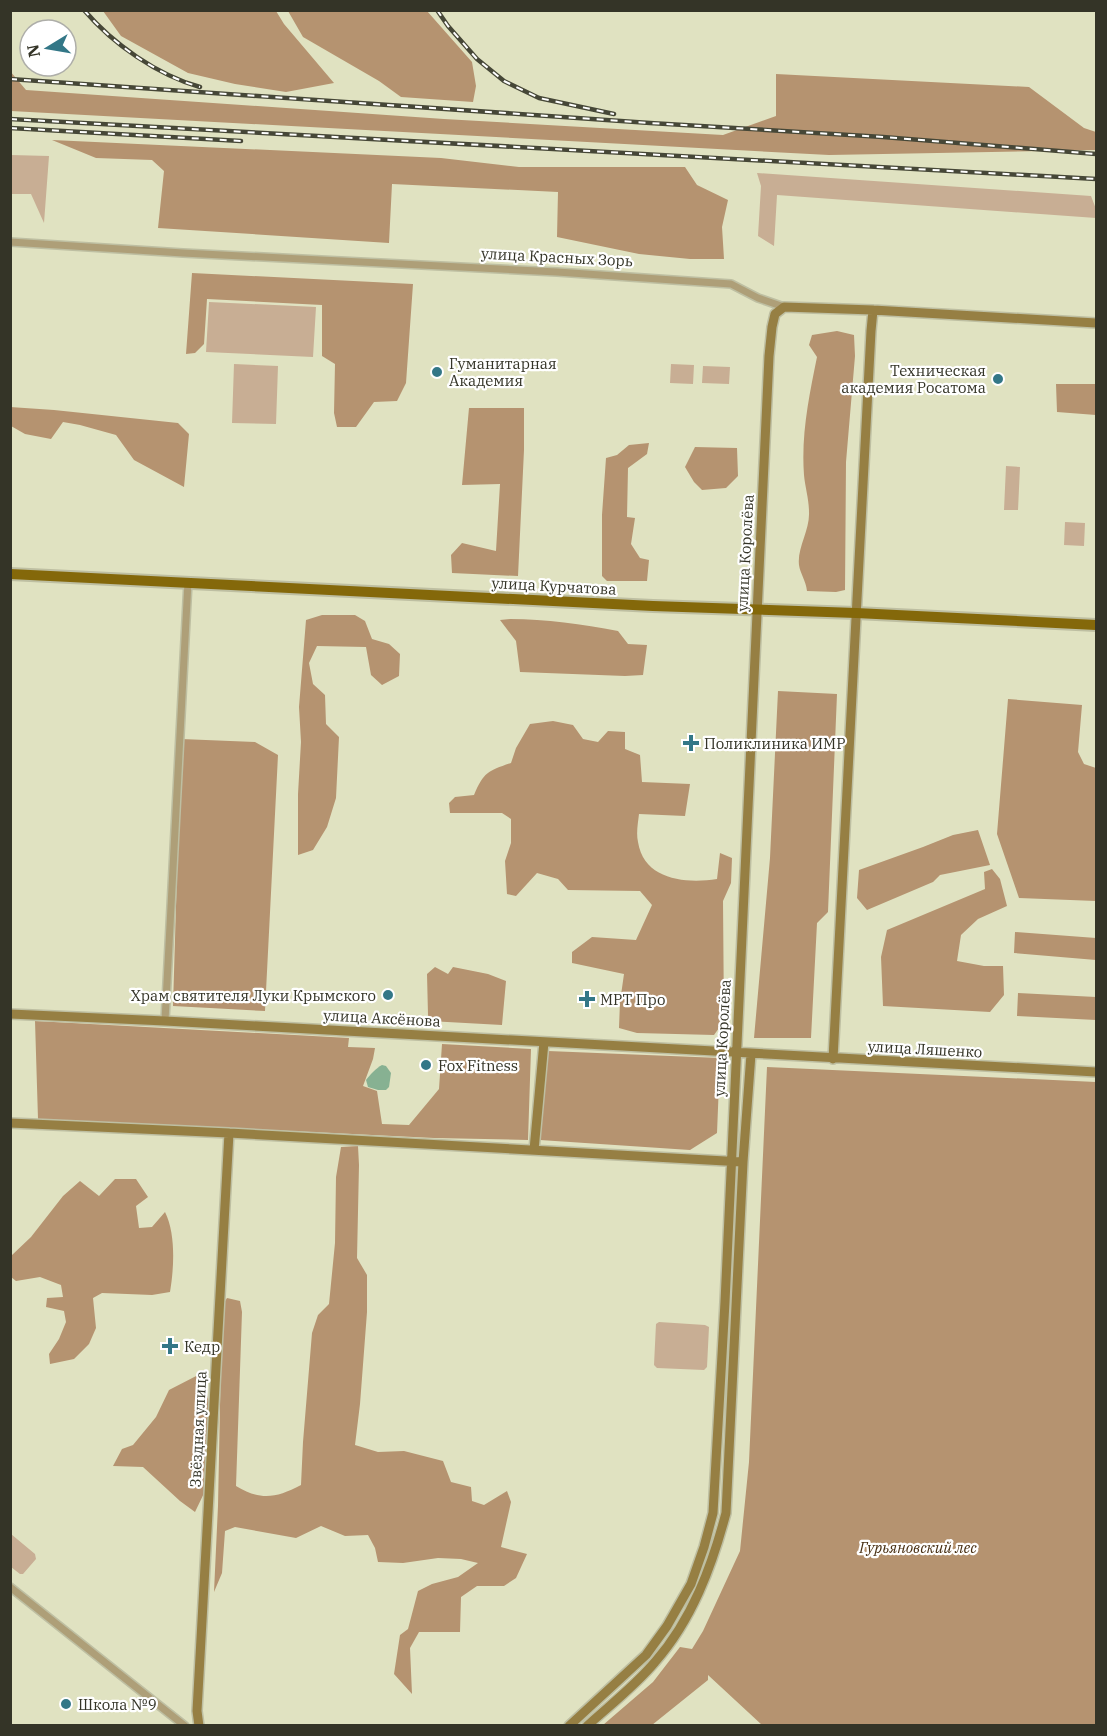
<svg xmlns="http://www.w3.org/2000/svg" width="1107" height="1736" viewBox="0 0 1107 1736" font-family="'IBM Plex Serif',serif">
<rect width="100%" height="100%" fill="#e0e2c1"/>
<!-- green -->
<path fill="#c8ae94" d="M 11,155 L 49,156 L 44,223 L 31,194 L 11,194 Z
M 757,173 L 1091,196 L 1096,209 L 1096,218 L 777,195 L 774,246 L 758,236 L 761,186 Z
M 209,302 L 316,307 L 313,357 L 206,352 Z
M 234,364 L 278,366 L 276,424 L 232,423 Z
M 671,364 L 694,365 L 693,384 L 670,383 Z
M 703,366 L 730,367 L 729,384 L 702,383 Z
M 1006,466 L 1020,467 L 1018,510 L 1004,510 Z
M 1065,522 L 1085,523 L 1084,546 L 1064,545 Z
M 659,1322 L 705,1325 L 709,1327 L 707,1367 L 704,1370 L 657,1368 L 654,1365 L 656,1324 Z
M 11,1534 L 35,1554 L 36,1559 L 23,1574 L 20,1574 L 11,1567 Z"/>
<!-- forest -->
<path fill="#b59370" d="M 103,11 L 276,11 L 284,24 L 334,83 L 286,92 L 235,84 L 188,73 L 121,36 Z
M 288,11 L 427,11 L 472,62 L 476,86 L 473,102 L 401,97 L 379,81 L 303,37 Z
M 10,71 L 26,90 L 444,119 L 723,135 L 776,116 L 776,74 L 1029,87 L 1084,128 L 1096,132 L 1096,150 L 829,155 L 11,111 Z
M 52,140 L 441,158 L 519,167 L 685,167 L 697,185 L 728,200 L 722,227 L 724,259 L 690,259 L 639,254 L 557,237 L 558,192 L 392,184 L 389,243 L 158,228 L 164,171 L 152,160 L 96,158 Z
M 192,273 L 413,284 L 406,383 L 397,401 L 374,402 L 356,427 L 337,427 L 334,413 L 335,364 L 322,356 L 322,305 L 207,299 L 204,344 L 195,353 L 186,354 Z
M 837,331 L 854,335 L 855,356 L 846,462 L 845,590 L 836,592 L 807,591 C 806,581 800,573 799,565 C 797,548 810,530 809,512 C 809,499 805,487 804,475 C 801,435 809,396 817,357 L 809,345 L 812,335 Z
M 1056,384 L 1096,384 L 1096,415 L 1057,412 Z
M 10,407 L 54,410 L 178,423 L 189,434 L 184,487 L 134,460 L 116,435 L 80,425 L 63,422 L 51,439 L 25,434 L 11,426 Z
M 469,408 L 524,408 L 524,450 L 518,576 L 452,573 L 451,555 L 462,543 L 496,551 L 500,484 L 462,485 Z
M 649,443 L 647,454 L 628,468 L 627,517 L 635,518 L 631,544 L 640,558 L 649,560 L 647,581 L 607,581 L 602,576 L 602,515 L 606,458 L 617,455 L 629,445 Z
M 695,447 L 737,448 L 738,476 L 726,488 L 702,490 L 694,482 L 685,467 Z
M 322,615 L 355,615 L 365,621 L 372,639 L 389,644 L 400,654 L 399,676 L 382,685 L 371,675 L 366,647 L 317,646 L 309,663 L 313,684 L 325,695 L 326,724 L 339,737 L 336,798 L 327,827 L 313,850 L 298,855 L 298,794 L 301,742 L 299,707 L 306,620 Z
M 510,619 C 546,619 582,624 618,631 L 628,644 L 647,645 L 643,675 L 625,676 L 520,672 L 516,641 L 500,620 Z
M 778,691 L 837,694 L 828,912 L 817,923 L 811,1038 L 754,1038 L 770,858 Z
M 1008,699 L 1082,705 L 1078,752 L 1084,764 L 1096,768 L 1096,901 L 1019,898 L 997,834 Z
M 553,721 L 573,725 L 583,739 L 598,742 L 608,731 L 625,732 L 625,749 L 640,755 L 642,782 L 690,784 L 685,816 L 639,814 C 638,823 636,833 638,842 C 644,880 686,884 717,879 L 720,853 L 732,858 L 731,883 L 723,901 L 724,1021 L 714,1035 L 637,1033 L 619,1028 L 620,1002 L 624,974 L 572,963 L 572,952 L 592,937 L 636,940 L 652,905 L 640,891 L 568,890 L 558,879 L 537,873 L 516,896 L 507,894 L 505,861 L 511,843 L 511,819 L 502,813 L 450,813 L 449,803 L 455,797 L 474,795 C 484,772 488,771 511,763 L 516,748 L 530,724 Z
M 181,739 L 255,742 L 278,755 L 265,1011 L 173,1006 Z
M 978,830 L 990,865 L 940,875 L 933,882 L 867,910 L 857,898 L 859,870 L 923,847 L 953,835 Z
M 992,869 L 1000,879 L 1007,906 L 978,919 L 961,935 L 957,961 L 984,966 L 1003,966 L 1004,995 L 990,1012 L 883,1006 L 881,957 L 887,930 L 985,889 L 984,872 Z
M 1015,932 L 1096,938 L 1096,960 L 1014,953 Z
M 435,967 L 448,974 L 453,967 L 488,974 L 506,981 L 502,1025 L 429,1021 L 428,1015 L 427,974 Z
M 1018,993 L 1096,997 L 1096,1020 L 1017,1016 Z
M 35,1021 L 349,1038 L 348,1047 L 375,1048 L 373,1059 L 363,1086 L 377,1091 L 382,1124 L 409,1125 L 439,1089 L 442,1044 L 531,1049 L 528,1140 L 434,1138 L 38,1119 Z
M 548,1051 L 720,1058 L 717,1133 L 690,1150 L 540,1140 Z
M 767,1067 L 1096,1082 L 1096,1725 L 762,1725 L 708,1675 L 708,1680 L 652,1725 L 603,1725 L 653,1682 L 680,1647 L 692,1649 L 703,1631 L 740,1551 L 749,1462 Z
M 358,1146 L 359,1165 L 357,1258 L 367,1275 L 367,1312 L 360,1404 L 355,1445 L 378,1452 L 404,1451 L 443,1461 L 451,1482 L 471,1487 L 472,1501 L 484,1505 L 507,1491 L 511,1502 L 501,1547 L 527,1554 L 516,1578 L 504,1586 L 477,1586 L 461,1597 L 460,1632 L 419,1632 L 410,1648 L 412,1694 L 394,1674 L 400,1635 L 408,1629 L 418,1591 L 432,1584 L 458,1577 L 478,1563 L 461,1559 L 438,1558 L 403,1563 L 378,1562 L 375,1548 L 368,1535 L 345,1536 L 321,1526 L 296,1538 L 235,1527 L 225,1531 L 222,1573 L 214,1592 L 218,1506 L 222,1306 L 227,1298 L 240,1301 L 242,1312 L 236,1486 C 261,1501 276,1498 301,1485 L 303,1442 L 312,1333 L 318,1315 L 329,1304 L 335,1243 L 336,1177 L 341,1147 Z
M 115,1179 L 136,1179 L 148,1197 L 136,1206 L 139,1228 L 152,1227 L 165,1212 C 176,1234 174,1268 170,1292 L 152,1295 L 102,1293 L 93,1298 L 96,1328 L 89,1344 L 74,1359 L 50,1364 L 49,1354 L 59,1339 L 66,1322 L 64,1311 L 46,1307 L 47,1298 L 63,1297 L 61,1285 L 40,1277 L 16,1281 L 11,1277 L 11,1256 L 31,1237 L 63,1196 L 80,1181 L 99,1196 Z
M 202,1373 L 209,1403 L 207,1487 L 195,1512 L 180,1501 L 143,1467 L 113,1466 L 122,1449 L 133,1445 L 156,1417 L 169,1390 Z"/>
<!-- water -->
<path fill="#87b192" d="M 382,1065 L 386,1066 L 391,1073 L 389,1087 L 386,1090 L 378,1090 L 368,1087 L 366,1080 C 370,1075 376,1068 382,1065 Z"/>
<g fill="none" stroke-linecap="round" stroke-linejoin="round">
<!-- street casing -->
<g stroke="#bebfa2" stroke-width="10">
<path id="street" d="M 10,242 L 183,253 L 557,272 L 731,284 L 758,298 L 784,307
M 165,1021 L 188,582
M 10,1587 L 185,1726"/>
</g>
<!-- secondary casing -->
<g stroke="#bebfa2" stroke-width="12">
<path id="secondary" d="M 10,1014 L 165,1021 L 1096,1072
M 833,1059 L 871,331 L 873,310
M 10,1123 L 229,1133 L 743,1162
M 534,1150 L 544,1042
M 199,1726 L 197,1711 L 229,1133
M 569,1726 L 646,1655 L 667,1626 L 691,1584 L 704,1547 L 713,1513 L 725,1302 L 769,356 L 772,327 L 775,314 L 784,307 L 873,310 L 1096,323
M 587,1726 C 610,1705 635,1686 655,1662 C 692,1620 712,1566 726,1513 L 743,1162 L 751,1054"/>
</g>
<!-- primary casing -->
<g stroke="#bebfa2" stroke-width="14">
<path id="primary" d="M 10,574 L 653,606 L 856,613 L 1096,625"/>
</g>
<!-- street -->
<use href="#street" stroke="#ae9f78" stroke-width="7"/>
<!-- secondary -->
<use href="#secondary" stroke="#967f43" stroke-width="9"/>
<!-- primary -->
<use href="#primary" stroke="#84680a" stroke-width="10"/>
<!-- rail casing -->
<g stroke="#464737" stroke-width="4.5">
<path id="rail" d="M 84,10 C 113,44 157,75 200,87
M 437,10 L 448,26 L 477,59 L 504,81 L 539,98 L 614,114
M 10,79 L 650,123 L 883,137 L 1096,154
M 10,119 L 1096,179
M 10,128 L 241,141"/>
</g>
<!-- rail -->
<use href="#rail" stroke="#fff" stroke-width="2" stroke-dasharray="7" stroke-linecap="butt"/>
</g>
<!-- markers -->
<g fill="#337787" stroke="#fff" stroke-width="2">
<circle cx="437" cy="372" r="6"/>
<circle cx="998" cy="379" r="6"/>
<path d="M688 734h6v6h6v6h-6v6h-6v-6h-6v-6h6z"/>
<circle cx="388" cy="995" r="6"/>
<path d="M584 990h6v6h6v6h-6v6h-6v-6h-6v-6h6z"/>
<circle cx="426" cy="1065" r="6"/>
<path d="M167 1337h6v6h6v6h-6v6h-6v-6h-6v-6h6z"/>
<circle cx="66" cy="1704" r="6"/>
</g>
<g text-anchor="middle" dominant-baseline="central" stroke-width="4.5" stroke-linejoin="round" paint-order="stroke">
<!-- street labels -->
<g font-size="15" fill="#343427" stroke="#fff">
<text transform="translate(557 257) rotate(3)">улица Красных Зорь</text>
<text transform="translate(745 553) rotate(-87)">улица Королёва</text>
<text transform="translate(554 586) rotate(3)">улица Курчатова</text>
<text transform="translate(382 1018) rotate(3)">улица Аксёнова</text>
<text transform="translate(722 1038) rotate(-87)">улица Королёва</text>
<text transform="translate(925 1049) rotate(3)">улица Ляшенко</text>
<text transform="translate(198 1429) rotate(-87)">Звёздная улица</text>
</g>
<!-- poi labels -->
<g font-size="15" fill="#343427" stroke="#fff" text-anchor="start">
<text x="449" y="363">Гуманитарная<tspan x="449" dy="17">Академия</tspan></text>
<text x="986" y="370" text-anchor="end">Техническая<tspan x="986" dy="17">академия Росатома</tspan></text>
<text x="704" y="743">Поликлиника ИМР</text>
<text x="376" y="995" text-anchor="end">Храм святителя Луки Крымского</text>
<text x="600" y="999">МРТ Про</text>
<text x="438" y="1065">Fox Fitness</text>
<text x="184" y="1346">Кедр</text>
<text x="78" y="1704">Школа №9</text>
</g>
<!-- park labels -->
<g font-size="15" font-style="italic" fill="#472e11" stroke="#fff">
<text x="918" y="1547">Гурьяновский лес</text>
</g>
</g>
<!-- border -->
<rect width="1107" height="1736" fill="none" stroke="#343427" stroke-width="24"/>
<!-- north arrow -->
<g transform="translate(48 48) rotate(259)"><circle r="28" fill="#ffffff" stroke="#aeaea9" stroke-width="1.5"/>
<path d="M0-4.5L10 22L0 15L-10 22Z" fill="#337787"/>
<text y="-9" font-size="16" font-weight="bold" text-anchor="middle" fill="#343427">N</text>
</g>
</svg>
